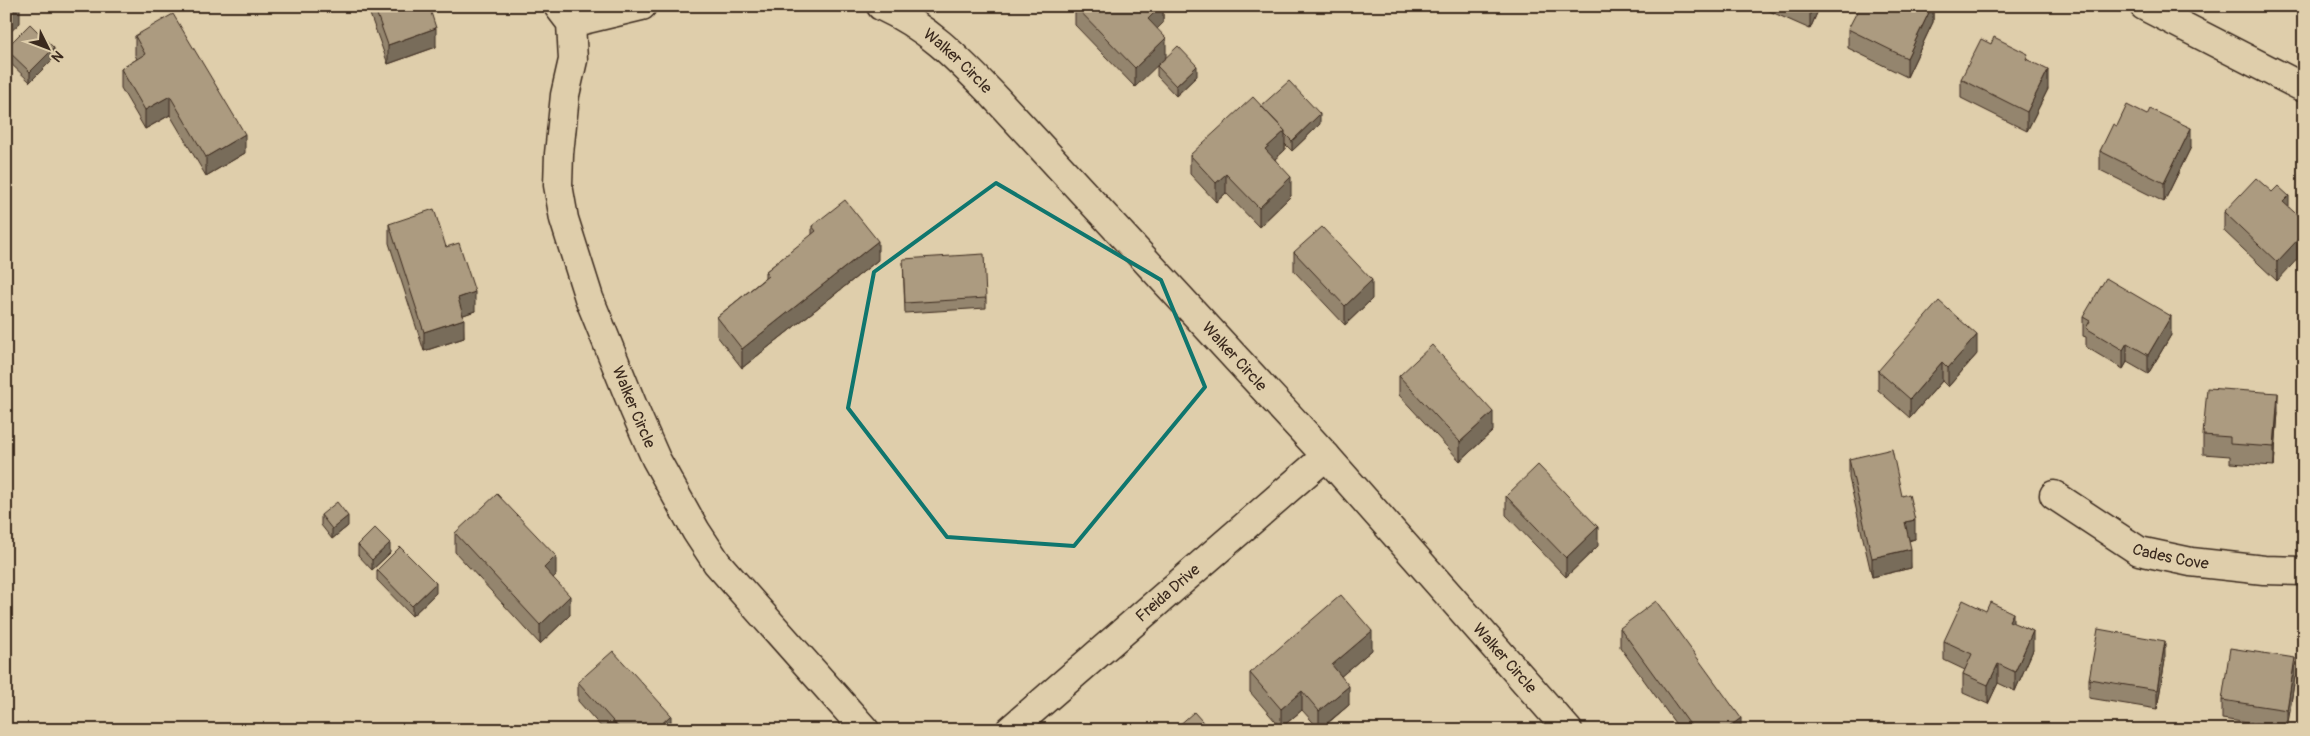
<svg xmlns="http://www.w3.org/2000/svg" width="2310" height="736" viewBox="0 0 2310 736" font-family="Pangolin,sans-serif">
<rect width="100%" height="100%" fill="#dfceab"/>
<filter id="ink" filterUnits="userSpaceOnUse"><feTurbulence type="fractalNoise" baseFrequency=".02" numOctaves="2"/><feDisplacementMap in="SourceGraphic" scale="10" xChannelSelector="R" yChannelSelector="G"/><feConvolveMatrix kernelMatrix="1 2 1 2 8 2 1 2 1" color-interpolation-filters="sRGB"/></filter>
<g filter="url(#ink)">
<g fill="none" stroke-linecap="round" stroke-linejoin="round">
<!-- street casing -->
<g stroke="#3b2a1e" stroke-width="31">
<g id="street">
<path id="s1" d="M 558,6 L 571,23 L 573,60 L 565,95 L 559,154 L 558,185 L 564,219 L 589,298 L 634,409 L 656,459 L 696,531 L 717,563 L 865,730"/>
<path id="s2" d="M 881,6 C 929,28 958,59 994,96 L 1326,456 L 1568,730"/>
<path d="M 2144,6 L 2304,88"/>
<path d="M 571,23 L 642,6"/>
<path id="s3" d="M 2054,495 L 2139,551 L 2191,562 L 2264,570 L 2304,571"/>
<path id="s4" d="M 1010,730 L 1326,456"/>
</g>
</g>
<!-- street -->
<use href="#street" stroke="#dfceab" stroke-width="28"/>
</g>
<!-- wall -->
<path fill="#94856e" stroke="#3b2a1e" d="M 367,6 L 429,6 L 436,47 L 388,64 Z
M 1075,6 L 1163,6 L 1163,23 L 1157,29 L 1135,87 L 1075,25 Z
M 1758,6 L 1820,6 L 1810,29 Z
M 1933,6 L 1933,22 L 1907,77 L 1848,48 L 1848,29 Z
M 135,36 L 245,153 L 206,176 L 170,115 L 145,129 L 121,88 L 121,69 L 137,59 L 135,55 Z
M 1991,44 L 2028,60 L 2048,89 L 2027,131 L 1961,98 L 1961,79 Z
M 6,48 L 54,58 L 30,82 L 6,59 Z
M 1157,66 L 1197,76 L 1176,96 L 1157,76 Z
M 1261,106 L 1320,124 L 1292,151 L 1285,144 L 1285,150 L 1275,159 L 1291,196 L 1259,227 L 1226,193 L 1216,202 L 1190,174 L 1190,155 Z
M 2117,126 L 2191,147 L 2164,202 L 2100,170 L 2100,151 Z
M 2278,186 L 2277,281 L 2224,231 L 2224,212 L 2272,192 Z
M 389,224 L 446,247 L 475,311 L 463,315 L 464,338 L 424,351 L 389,243 Z
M 812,226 L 878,260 L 742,368 L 717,336 L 717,317 L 765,278 L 765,272 L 812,235 Z
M 1294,252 L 1372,299 L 1345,325 L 1294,271 Z
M 903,259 L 986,298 L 986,308 L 905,313 Z
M 2083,317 L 2171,335 L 2148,374 L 2127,362 L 2123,369 L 2086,347 L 2086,337 L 2083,336 Z
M 1977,354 L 1948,387 L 1942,381 L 1910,418 L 1878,390 L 1878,371 Z
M 1399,376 L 1493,431 L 1460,461 L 1399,395 Z
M 2278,412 L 2274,466 L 2230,463 L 2230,456 L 2203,454 L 2203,435 Z
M 1849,459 L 1902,496 L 1915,539 L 1909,541 L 1911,568 L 1872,577 L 1849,478 Z
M 1506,496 L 1598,546 L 1566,577 L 1506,515 Z
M 321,515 L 348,526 L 332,539 L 321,525 Z
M 455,533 L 556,575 L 553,578 L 570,615 L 540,644 L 455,552 Z
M 358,545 L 390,553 L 372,570 L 358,555 Z
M 377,570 L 436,593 L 412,616 L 377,580 Z
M 2013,623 L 2033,650 L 2015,691 L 1998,683 L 1988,704 L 1963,693 L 1963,674 L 1965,670 L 1944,660 L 1944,641 Z
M 1620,628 L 1741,730 L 1680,730 L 1620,647 Z
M 1372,650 L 1341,676 L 1349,705 L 1320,730 L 1302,710 L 1281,728 L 1250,692 L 1250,673 Z
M 2165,660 L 2157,709 L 2089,698 L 2089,679 Z
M 2295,677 L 2287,729 L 2222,719 L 2222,700 Z
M 578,682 L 671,730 L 604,730 L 578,701 Z"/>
<!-- shaded-wall -->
<path fill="#786c5a" stroke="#3b2a1e" d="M 18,6 L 20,6 L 20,23 L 6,36 L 6,17 Z
M 332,6 L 341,6 L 332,9 Z
M 1161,6 L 1163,6 L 1163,23 L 1148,38 L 1148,19 Z
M 1811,6 L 1820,6 L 1810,29 L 1810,10 Z
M 1932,6 L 1933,6 L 1933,22 L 1907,77 L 1907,58 Z
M 436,28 L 436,47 L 388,64 L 388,45 Z
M 1166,38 L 1166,57 L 1135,87 L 1135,68 Z
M 54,48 L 54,58 L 30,82 L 30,72 Z
M 1197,66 L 1197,76 L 1176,96 L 1176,86 Z
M 2048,70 L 2048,89 L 2027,131 L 2027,112 Z
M 170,96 L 170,115 L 145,129 L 145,110 Z
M 1320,114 L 1320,124 L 1292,151 L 1292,141 Z
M 2191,128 L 2191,147 L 2164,202 L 2164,183 Z
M 1285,131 L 1285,150 L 1265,168 L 1265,149 Z
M 245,134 L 245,153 L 206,176 L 206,157 Z
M 1226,174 L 1226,193 L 1216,202 L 1216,183 Z
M 1291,177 L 1291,196 L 1259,227 L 1259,208 Z
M 2289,196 L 2289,215 L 2283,202 Z
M 2304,233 L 2304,252 L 2277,281 L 2277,262 Z
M 878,241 L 878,260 L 742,368 L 742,349 Z
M 1372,280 L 1372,299 L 1345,325 L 1345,306 Z
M 475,292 L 475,311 L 458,317 L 458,298 Z
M 2171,316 L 2171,335 L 2148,374 L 2148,355 Z
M 464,319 L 464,338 L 424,351 L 424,332 Z
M 1977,335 L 1977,354 L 1948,387 L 1948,368 Z
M 2127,343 L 2127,362 L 2123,369 L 2123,350 Z
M 1942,362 L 1942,381 L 1910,418 L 1910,399 Z
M 2278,393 L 2278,412 L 2274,466 L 2274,447 Z
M 1493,412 L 1493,431 L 1460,461 L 1460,442 Z
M 348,516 L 348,526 L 332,539 L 332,529 Z
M 1915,520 L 1915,539 L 1905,541 L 1905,522 Z
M 1598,527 L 1598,546 L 1566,577 L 1566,558 Z
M 390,543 L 390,553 L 372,570 L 372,560 Z
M 1911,549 L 1911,568 L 1872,577 L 1872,558 Z
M 556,556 L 556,575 L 544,587 L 544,568 Z
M 436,583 L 436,593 L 412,616 L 412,606 Z
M 570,596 L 570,615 L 540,644 L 540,625 Z
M 2013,613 L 2013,632 L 2009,621 Z
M 1372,631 L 1372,650 L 1332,684 L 1332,665 Z
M 2033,631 L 2033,650 L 2015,691 L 2015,672 Z
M 2165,641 L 2165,660 L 2157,709 L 2157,690 Z
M 2295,658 L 2295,677 L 2287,729 L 2287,710 Z
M 1998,664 L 1998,683 L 1988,704 L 1988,685 Z
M 1349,686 L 1349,705 L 1319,730 L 1319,711 Z
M 1302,691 L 1302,710 L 1281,728 L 1281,709 Z
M 671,715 L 671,730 L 655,730 Z
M 1741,718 L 1741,730 L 1725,730 Z"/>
<!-- building -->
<path fill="#ac9b80" stroke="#3b2a1e" d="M 6,6 L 18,6 L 6,17 Z
M 374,6 L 429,6 L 436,28 L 388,45 Z
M 1075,6 L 1161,6 L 1148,19 L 1166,38 L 1135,68 Z
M 1800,6 L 1811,6 L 1810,10 Z
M 1860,6 L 1932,6 L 1907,58 L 1848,29 Z
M 173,14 L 245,134 L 206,157 L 170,96 L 145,110 L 121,69 L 145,54 L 135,36 Z
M 30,24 L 54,48 L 30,72 L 6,49 L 6,48 Z
M 1994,37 L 2028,54 L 2026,59 L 2048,70 L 2027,112 L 1961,79 L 1981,39 L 1991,44 Z
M 1178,46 L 1197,66 L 1176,86 L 1157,66 Z
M 1289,81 L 1320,114 L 1292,141 L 1285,134 L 1285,131 L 1261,106 Z
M 1253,97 L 1285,131 L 1265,149 L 1291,177 L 1259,208 L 1226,174 L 1216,183 L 1190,155 Z
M 2127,105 L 2147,115 L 2150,109 L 2191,128 L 2164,183 L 2100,151 L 2113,124 L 2117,126 Z
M 2256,178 L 2272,192 L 2278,186 L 2289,196 L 2283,202 L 2304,221 L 2304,233 L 2277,262 L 2224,212 Z
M 845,200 L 878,241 L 742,349 L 717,317 L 768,276 L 765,272 L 816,231 L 812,226 Z
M 434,209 L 446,247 L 459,243 L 475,292 L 458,298 L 464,319 L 424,332 L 389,224 Z
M 1322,227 L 1372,280 L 1345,306 L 1294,252 Z
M 984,254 L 986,298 L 905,303 L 903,259 Z
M 2106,278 L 2171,316 L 2148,355 L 2127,343 L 2123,350 L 2086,328 L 2090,321 L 2083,317 Z
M 1939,301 L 1977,335 L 1948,368 L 1942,362 L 1910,399 L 1878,371 Z
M 1432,345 L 1493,412 L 1460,442 L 1399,376 Z
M 2207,388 L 2278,393 L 2274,447 L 2230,444 L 2230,437 L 2203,435 Z
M 1892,449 L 1902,496 L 1909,494 L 1915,520 L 1905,522 L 1911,549 L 1872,558 L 1849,459 Z
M 1538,465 L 1598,527 L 1566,558 L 1506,496 Z
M 497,494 L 556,556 L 544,568 L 570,596 L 540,625 L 455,533 Z
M 337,502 L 348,516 L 332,529 L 321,515 Z
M 375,528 L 390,543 L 372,560 L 358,545 Z
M 400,547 L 436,583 L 412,606 L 377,570 Z
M 1341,595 L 1372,631 L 1332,665 L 1349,686 L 1319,711 L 1302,691 L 1281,709 L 1250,673 Z
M 1963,600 L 1986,611 L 1990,602 L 2013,613 L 2009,621 L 2033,631 L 2015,672 L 1998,664 L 1988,685 L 1963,674 L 1972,654 L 1944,641 Z
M 1656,601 L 1741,718 L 1725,730 L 1694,730 L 1620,628 Z
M 2098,629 L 2165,641 L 2157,690 L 2089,679 Z
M 2230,648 L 2295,658 L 2287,710 L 2222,700 Z
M 613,651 L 671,715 L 655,730 L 621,730 L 578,682 Z
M 1194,712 L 1210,730 L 1180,730 L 1177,727 Z"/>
</g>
<!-- marked area -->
<path fill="none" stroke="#0f766e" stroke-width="4" stroke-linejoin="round" d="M 996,183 L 1161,280 L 1205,387 L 1074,546 L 947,537 L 848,408 L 874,272 Z"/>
<g text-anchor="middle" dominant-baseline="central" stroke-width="4" stroke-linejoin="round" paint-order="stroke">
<!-- street labels -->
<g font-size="16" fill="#3b2a1e" stroke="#dfceab">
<text stroke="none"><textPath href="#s2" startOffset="95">Walker Circle</textPath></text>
<text stroke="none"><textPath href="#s2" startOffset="500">Walker Circle</textPath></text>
<text stroke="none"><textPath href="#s1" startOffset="420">Walker Circle</textPath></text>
<text stroke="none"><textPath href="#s3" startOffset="134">Cades Cove</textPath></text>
<text stroke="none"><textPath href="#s4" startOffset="209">Freida Drive</textPath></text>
<text stroke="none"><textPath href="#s2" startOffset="905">Walker Circle</textPath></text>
</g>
</g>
<!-- margin -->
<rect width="2310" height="736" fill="none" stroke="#dfceab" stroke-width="25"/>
<rect x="12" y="12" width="2285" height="711" fill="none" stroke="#3b2a1e" stroke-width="2" filter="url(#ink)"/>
<!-- north arrow -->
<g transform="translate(48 48) rotate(132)" stroke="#dfceab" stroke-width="4" paint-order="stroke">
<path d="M0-4L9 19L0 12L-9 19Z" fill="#3b2a1e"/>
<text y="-8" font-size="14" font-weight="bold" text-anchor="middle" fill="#3b2a1e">N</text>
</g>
</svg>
